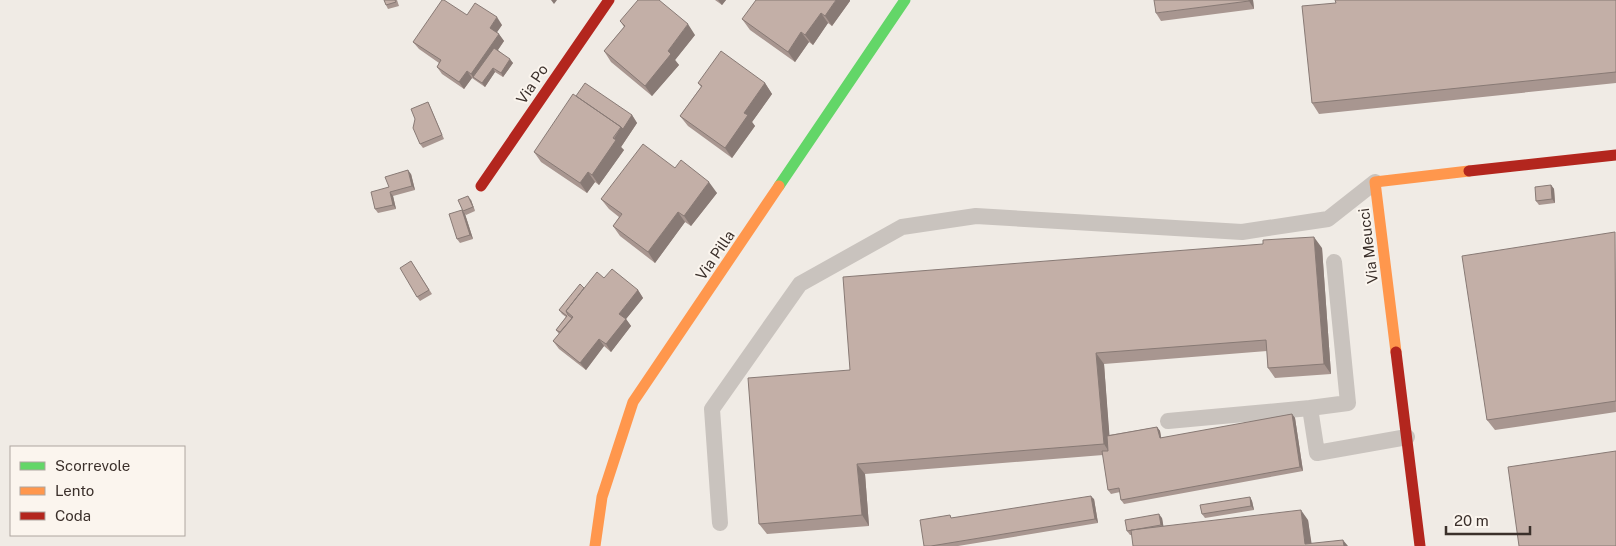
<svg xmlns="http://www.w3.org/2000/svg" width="1616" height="546" viewBox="0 0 1616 546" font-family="'Public Sans',sans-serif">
<rect width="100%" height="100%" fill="#f0ebe5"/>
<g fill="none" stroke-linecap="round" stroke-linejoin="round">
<!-- lane -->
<path stroke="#c9c3be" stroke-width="16" d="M 1310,408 L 1348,403 L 1334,262
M 1168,421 L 1310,408 L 1317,453 L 1407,437
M 720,523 L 712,409 L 800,284 L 902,227 L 976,216 L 1242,232 L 1328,219 L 1375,182"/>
<!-- fast -->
<path stroke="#63d668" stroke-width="11" d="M 779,186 L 905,0"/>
<!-- slow -->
<path stroke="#ff974d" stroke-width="11" d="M 1396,352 L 1375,182 L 1469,171
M 595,546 L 602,497 L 633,402 L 779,186"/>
<!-- jam -->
<path stroke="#b3261e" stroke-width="11" d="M 1469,171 L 1616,155
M 481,186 L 609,0
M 1396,352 L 1420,546"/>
</g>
<!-- wall -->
<path fill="#a89690" d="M 384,0 L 397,0 L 399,6 L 388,9 L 386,5 Z
M 715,0 L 726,0 L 722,5 Z
M 1253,0 L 1254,9 L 1161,21 L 1156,13 Z
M 1616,0 L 1616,83 L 1319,114 L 1312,103 Z
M 850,1 L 832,26 L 828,23 L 813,45 L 809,42 L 795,62 L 750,30 L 742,19 Z
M 467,15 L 502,25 L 497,32 L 504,41 L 498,50 L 513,63 L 503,77 L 495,72 L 485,87 L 472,78 L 464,89 L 442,74 L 437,67 L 439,63 L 419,49 L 413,42 Z
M 620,21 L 695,35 L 675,60 L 679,65 L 652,96 L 611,62 L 604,51 L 624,27 Z
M 698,83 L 765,83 L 772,94 L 752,122 L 755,126 L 732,158 L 688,126 L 680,116 L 701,87 Z
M 576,96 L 632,115 L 637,123 L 621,147 L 624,150 L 599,185 L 595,182 L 587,193 L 541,162 L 534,152 Z
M 428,102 L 430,106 L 444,139 L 423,148 L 420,144 Z
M 675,168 L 717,193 L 691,226 L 685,222 L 655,263 L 620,236 L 613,226 L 619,217 L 609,209 L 601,199 Z
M 411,174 L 415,190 L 393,196 L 396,209 L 378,213 L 375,209 L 389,187 Z
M 1551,185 L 1554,189 L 1555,203 L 1539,205 L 1536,201 Z
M 471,200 L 475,211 L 466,215 L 465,214 L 473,239 L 460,243 L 457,239 L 462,210 Z
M 1615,232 L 1616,412 L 1495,430 L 1487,420 Z
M 1322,248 L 1331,374 L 1275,378 L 1268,368 L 1267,351 L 1104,364 L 1109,435 L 1157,427 L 1160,431 L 1161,438 L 1292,414 L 1295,418 L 1303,471 L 1124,504 L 1121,500 L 1120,492 L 1111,494 L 1108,490 L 1103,455 L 865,474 L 869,526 L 767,534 L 759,524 L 850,370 Z
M 411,261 L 432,294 L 420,301 L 417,297 Z
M 604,278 L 638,290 L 643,298 L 626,319 L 631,326 L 611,352 L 604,346 L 586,370 L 559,349 L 553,341 L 559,334 L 556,330 L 566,317 L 562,314 L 559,310 L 584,288 Z
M 1250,497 L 1252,501 L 1254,510 L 1205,518 L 1202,514 Z
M 1094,499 L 1098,523 L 958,546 L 924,546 L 953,518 Z
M 1162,518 L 1163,526 L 1308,520 L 1311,544 L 1348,546 L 1130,535 L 1127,531 Z"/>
<!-- shaded-wall -->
<path fill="#887a75" d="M 551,0 L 557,0 L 554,4 Z
M 718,0 L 726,0 L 722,5 Z
M 836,0 L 850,0 L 850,1 L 832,26 L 825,16 Z
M 1249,0 L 1253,0 L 1254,9 L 1249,1 Z
M 821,13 L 828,23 L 813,45 L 805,35 Z
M 497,17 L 502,25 L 495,35 L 490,28 Z
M 688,24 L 695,35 L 675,60 L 679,65 L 652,96 L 645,86 L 668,51 Z
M 801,32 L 809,42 L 795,62 L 788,52 Z
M 499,34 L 504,41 L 477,80 L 473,77 L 471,74 Z
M 510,59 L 513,63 L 503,77 L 501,73 Z
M 493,68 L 495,72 L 485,87 L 482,83 Z
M 467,71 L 472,78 L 464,89 L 459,82 Z
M 765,83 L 772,94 L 752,122 L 755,126 L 732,158 L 725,148 L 744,113 Z
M 632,115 L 637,123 L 621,147 L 624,150 L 599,185 L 592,175 L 621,127 Z
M 408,170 L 411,174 L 415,190 L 412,186 Z
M 588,172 L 595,182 L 587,193 L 580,183 Z
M 709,182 L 717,193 L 691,226 L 684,216 Z
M 1551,185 L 1554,189 L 1555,203 L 1552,199 Z
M 390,192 L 393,196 L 396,209 L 393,205 Z
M 468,196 L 471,200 L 475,211 L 473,207 Z
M 462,210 L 465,214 L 473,239 L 470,235 Z
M 678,212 L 685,222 L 655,263 L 648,252 Z
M 1314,237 L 1322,248 L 1331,374 L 1324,364 Z
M 638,290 L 643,298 L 626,319 L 631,326 L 611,352 L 606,344 L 619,314 Z
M 599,339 L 604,346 L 586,370 L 580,363 Z
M 1096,353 L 1104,364 L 1111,455 L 1104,444 Z
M 1292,414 L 1295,418 L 1303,471 L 1300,467 Z
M 1157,427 L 1160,431 L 1162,442 L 1160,438 Z
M 857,464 L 865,474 L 869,526 L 862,515 Z
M 1091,496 L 1094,499 L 1098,523 L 1095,519 Z
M 1250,497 L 1252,501 L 1254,510 L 1251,506 Z
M 1301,510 L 1308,520 L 1312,546 L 1305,544 Z
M 1159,514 L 1162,518 L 1164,529 L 1161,525 Z
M 1343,540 L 1348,546 L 1344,546 Z"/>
<!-- building -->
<path fill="#c3afa7" stroke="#887a75" d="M 384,0 L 395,0 L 396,2 L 386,5 Z
M 442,0 L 444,0 L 467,15 L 475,3 L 497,17 L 490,28 L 499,34 L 471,74 L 467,71 L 459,82 L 437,67 L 441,60 L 413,42 Z
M 638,0 L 659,0 L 688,24 L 668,51 L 671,54 L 645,86 L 604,51 L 625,26 L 620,21 Z
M 756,0 L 836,0 L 825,16 L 821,13 L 805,35 L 801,32 L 788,52 L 742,19 Z
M 1154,0 L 1249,0 L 1249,1 L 1156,13 Z
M 1335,0 L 1616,0 L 1616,72 L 1312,103 L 1302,6 L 1336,3 Z
M 494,48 L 510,59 L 501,73 L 493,68 L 482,83 L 473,77 Z
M 721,51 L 765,83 L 744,113 L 748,115 L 725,148 L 680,116 L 702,86 L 698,83 Z
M 585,83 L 632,115 L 623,129 L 621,127 L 576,96 Z
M 573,94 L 621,127 L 613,138 L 616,140 L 592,175 L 588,172 L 580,183 L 534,152 Z
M 428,102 L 442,135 L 420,144 L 413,128 L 415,119 L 411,109 Z
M 643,144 L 675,168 L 681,160 L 709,182 L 684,216 L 678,212 L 648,252 L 613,226 L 622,214 L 601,199 Z
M 408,170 L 412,186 L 390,192 L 393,205 L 375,209 L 371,192 L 389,187 L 385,177 Z
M 1551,185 L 1552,199 L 1536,201 L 1535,187 Z
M 468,196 L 473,207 L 463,211 L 458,200 Z
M 462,210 L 470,235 L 457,239 L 449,214 Z
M 1615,232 L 1616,401 L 1487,420 L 1462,256 Z
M 1314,237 L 1324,364 L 1268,368 L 1266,340 L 1096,353 L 1104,444 L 857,464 L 862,515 L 759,524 L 748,378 L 850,370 L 843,277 L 1263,244 L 1263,240 Z
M 411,261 L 429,290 L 417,297 L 400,268 Z
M 612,269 L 638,290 L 619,314 L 626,319 L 606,344 L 599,339 L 580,363 L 553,341 L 573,317 L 566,311 L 597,272 L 604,278 Z
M 580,284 L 584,288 L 566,311 L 568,315 L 572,318 L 560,332 L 556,330 L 567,316 L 559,310 Z
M 1292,414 L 1300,467 L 1121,500 L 1119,488 L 1108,490 L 1102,451 L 1108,451 L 1107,436 L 1157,427 L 1160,438 Z
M 1616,451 L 1616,546 L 1519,546 L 1508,467 Z
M 1091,496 L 1095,519 L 931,546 L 924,546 L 920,520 L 950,515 L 951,518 Z
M 1250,497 L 1251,506 L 1202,514 L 1200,505 Z
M 1301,510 L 1305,544 L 1343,540 L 1344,546 L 1133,546 L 1131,530 Z
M 1159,514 L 1161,525 L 1127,531 L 1125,520 Z"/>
<g text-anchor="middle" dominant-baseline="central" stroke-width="4" stroke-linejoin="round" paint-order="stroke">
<!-- street labels -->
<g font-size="15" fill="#3b302b" stroke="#fbf5ee">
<text transform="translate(532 84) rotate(-56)">Via Po</text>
<text transform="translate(1368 246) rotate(-97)">Via Meucci</text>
<text transform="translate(715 255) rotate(-56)">Via Pilla</text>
</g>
</g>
<!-- legend -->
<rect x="10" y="446" width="175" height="90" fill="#fbf5ee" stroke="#aea6a0"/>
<rect x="20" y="462" width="25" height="8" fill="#63d668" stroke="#aea6a0"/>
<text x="55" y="471" font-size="15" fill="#3b302b">Scorrevole</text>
<rect x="20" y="487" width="25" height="8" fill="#ff974d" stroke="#aea6a0"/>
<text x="55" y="496" font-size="15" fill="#3b302b">Lento</text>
<rect x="20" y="512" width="25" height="8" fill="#b3261e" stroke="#aea6a0"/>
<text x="55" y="521" font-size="15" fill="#3b302b">Coda</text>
<!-- scale -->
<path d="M1446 526v8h84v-8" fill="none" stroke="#3b302b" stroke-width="2.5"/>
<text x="1454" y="526" font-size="15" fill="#3b302b" stroke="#fbf5ee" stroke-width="4" paint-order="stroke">20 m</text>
</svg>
